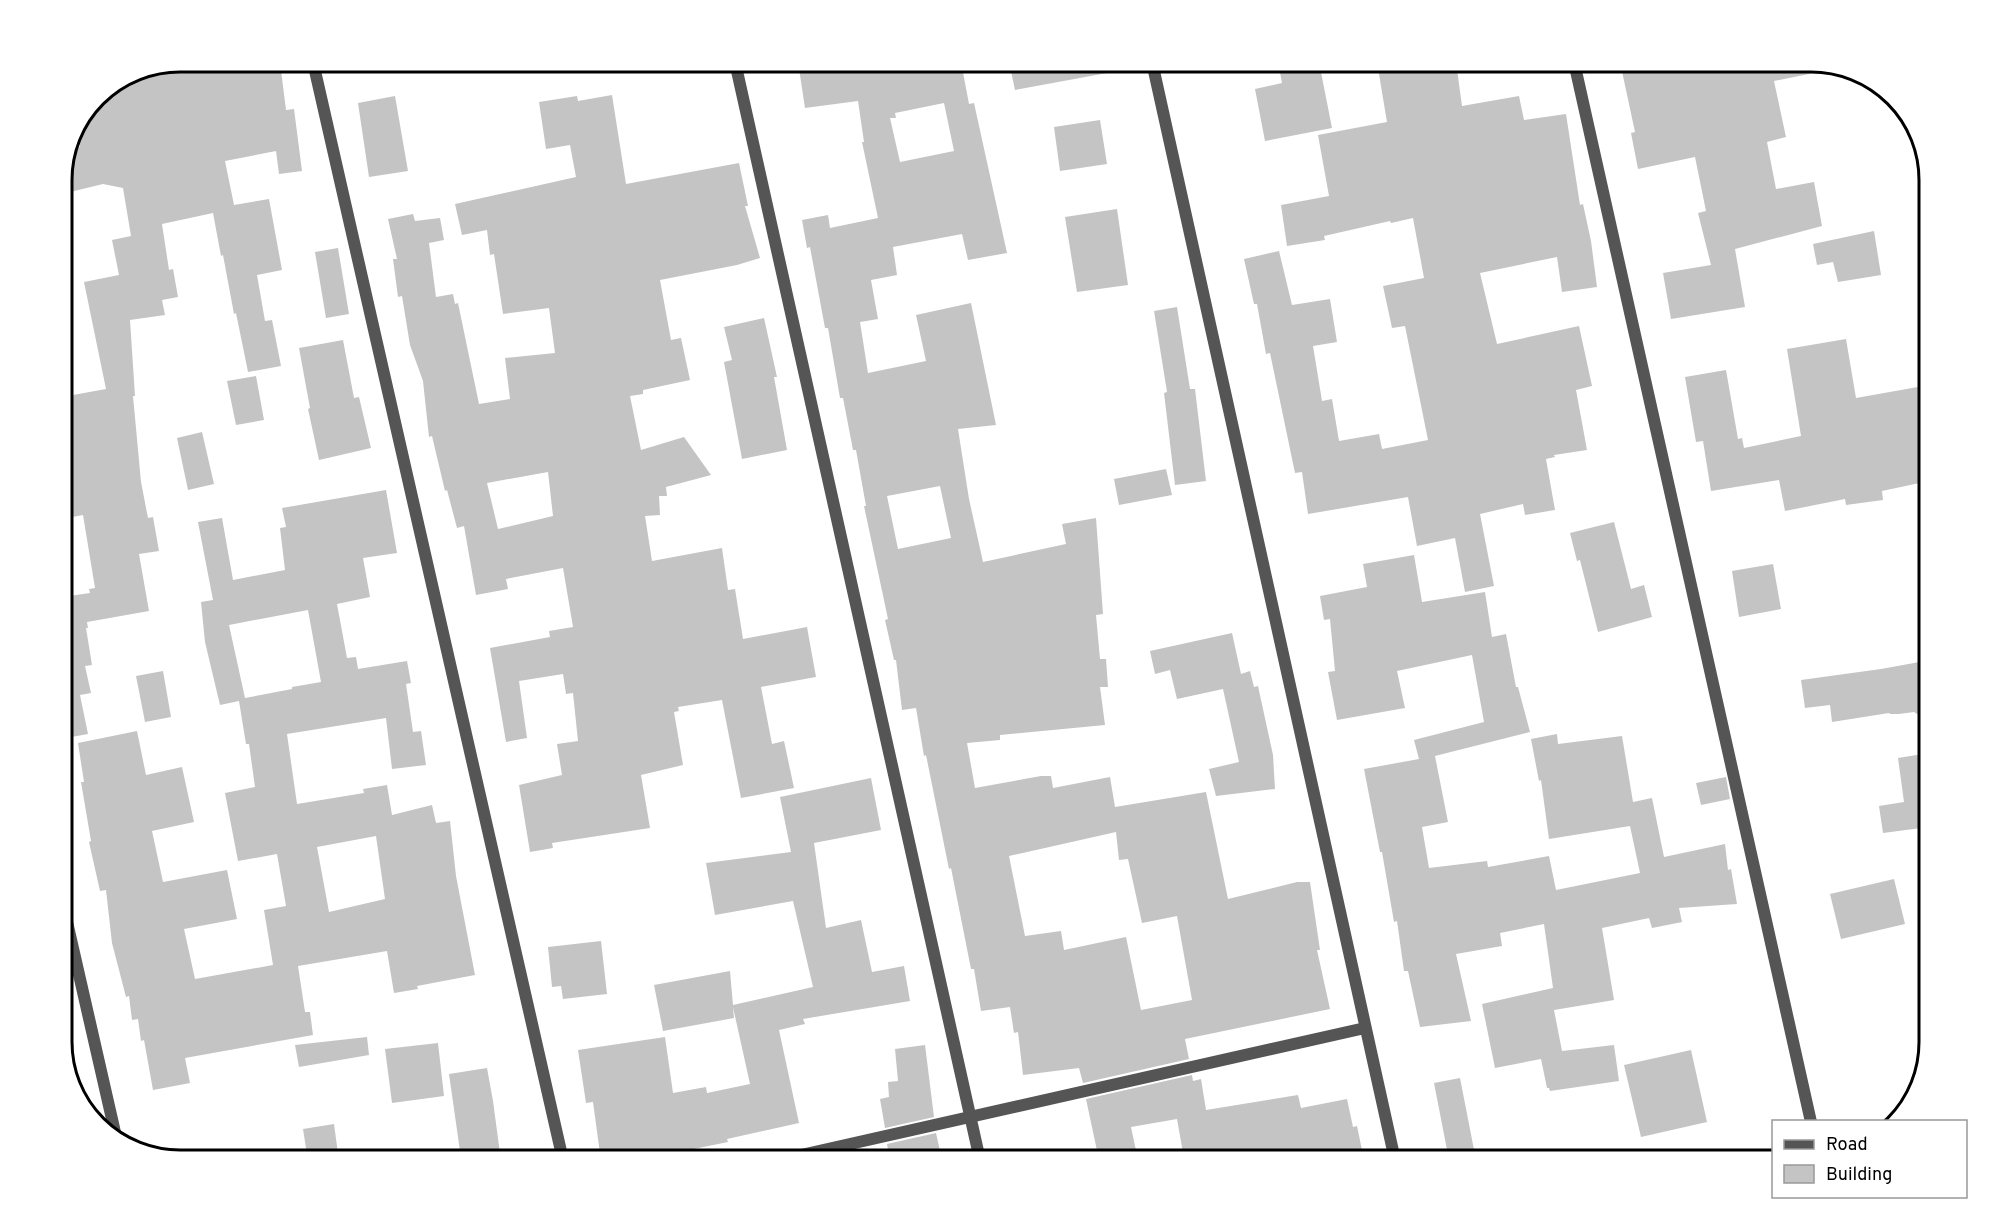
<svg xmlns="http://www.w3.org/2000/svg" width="1991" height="1222" viewBox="0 0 1991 1222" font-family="Overpass,sans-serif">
<rect width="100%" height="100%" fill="#fff"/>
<!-- building -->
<path fill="#c4c4c4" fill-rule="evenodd" d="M 180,62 L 280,62 L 286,110 L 294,109 L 302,171 L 279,174 L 276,151 L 225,161 L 234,205 L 269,199 L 282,270 L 257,275 L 265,321 L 272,320 L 281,366 L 248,372 L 236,313 L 234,314 L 223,255 L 221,256 L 213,213 L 162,224 L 169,270 L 173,269 L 178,297 L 162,300 L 165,315 L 130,320 L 135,396 L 133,396 L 141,482 L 148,518 L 153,517 L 159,551 L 139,554 L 149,611 L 87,622 L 88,628 L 86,628 L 92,665 L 85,666 L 91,693 L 80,695 L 88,734 L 66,738 L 62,717 L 62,597 L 90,593 L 89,589 L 95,588 L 83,515 L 62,519 L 62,397 L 106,389 L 84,282 L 119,275 L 112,240 L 131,236 L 123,188 L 103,184 L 62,194 L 62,172 L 67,150 L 80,147 L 76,127 L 96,96 L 124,78 L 149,72 L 148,68 Z
M 798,62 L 961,62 L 969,104 L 974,103 L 1007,253 L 968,260 L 962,234 L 893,247 L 897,275 L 871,280 L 878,319 L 860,322 L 868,373 L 926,361 L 916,315 L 971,303 L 996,425 L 958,429 L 969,499 L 983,562 L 1066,544 L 1062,524 L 1096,518 L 1103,614 L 1096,615 L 1100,659 L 1106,659 L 1108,687 L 1100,687 L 1105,725 L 1000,735 L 1000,740 L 967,743 L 975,788 L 1041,776 L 1051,776 L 1053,788 L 1110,777 L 1115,807 L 1206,792 L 1228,899 L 1297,882 L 1310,882 L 1320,950 L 1317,950 L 1330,1009 L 1185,1039 L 1189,1059 L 1083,1083 L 1079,1068 L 1023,1075 L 1018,1032 L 1014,1033 L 1010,1007 L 981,1011 L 974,969 L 971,969 L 951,868 L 949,869 L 926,755 L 924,756 L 916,708 L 902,710 L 896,660 L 894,660 L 885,620 L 888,619 L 864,506 L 866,506 L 856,450 L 853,450 L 843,398 L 840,398 L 828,328 L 825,328 L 810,247 L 807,248 L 802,220 L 828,215 L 830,228 L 878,218 L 862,142 L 864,142 L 858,101 L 805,108 ZM 944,103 L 954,151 L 900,162 L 890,118 L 896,118 L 895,113 ZM 940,486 L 951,538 L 898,549 L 887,496 ZM 1116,832 L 1119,860 L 1128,859 L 1142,923 L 1177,916 L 1192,1000 L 1141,1010 L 1126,937 L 1064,950 L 1061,931 L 1025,936 L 1009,856 Z
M 1009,62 L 1106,62 L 1107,73 L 1015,90 Z
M 1278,62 L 1319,62 L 1332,128 L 1265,141 L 1255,89 L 1282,83 Z
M 1377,62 L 1456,62 L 1462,106 L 1519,96 L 1524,120 L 1566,114 L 1580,205 L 1583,204 L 1591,241 L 1597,287 L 1562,292 L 1557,257 L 1480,273 L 1497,344 L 1579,326 L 1592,386 L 1576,390 L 1587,450 L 1554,455 L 1555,457 L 1546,459 L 1555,510 L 1525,515 L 1523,504 L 1480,514 L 1494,586 L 1465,592 L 1455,538 L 1417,546 L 1408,497 L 1308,514 L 1302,472 L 1295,473 L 1270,353 L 1266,354 L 1257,304 L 1254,304 L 1244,259 L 1279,251 L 1292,305 L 1330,299 L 1337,342 L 1313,346 L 1322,401 L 1332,399 L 1339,441 L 1379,434 L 1382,449 L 1428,440 L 1405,326 L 1392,328 L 1383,286 L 1424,278 L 1413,218 L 1391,223 L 1390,221 L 1324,236 L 1325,240 L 1287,246 L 1281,205 L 1329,196 L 1318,135 L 1387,122 Z
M 1620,62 L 1811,62 L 1818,63 L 1819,72 L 1774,81 L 1786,137 L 1767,142 L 1776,189 L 1814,182 L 1822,226 L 1735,249 L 1745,307 L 1671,319 L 1663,273 L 1711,265 L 1698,213 L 1706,211 L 1695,157 L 1638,169 L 1631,133 L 1635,132 Z
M 612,95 L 626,184 L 739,163 L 748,206 L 745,206 L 760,258 L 737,265 L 660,280 L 671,340 L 681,338 L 690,380 L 643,390 L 643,394 L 630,396 L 641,450 L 684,437 L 711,475 L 666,487 L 667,496 L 659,496 L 660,515 L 645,516 L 652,561 L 722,548 L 728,590 L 735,589 L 743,639 L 807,627 L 816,677 L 761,687 L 772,744 L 784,741 L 794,788 L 741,798 L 722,700 L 678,707 L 679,711 L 674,712 L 683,765 L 641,775 L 650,828 L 552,843 L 553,848 L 530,852 L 519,785 L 562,775 L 557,744 L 578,741 L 573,693 L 566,694 L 563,674 L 519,681 L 527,738 L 506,742 L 490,648 L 550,637 L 549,631 L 573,627 L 563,568 L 506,579 L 508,589 L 476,595 L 464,526 L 457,528 L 447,490 L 445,491 L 432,436 L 429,437 L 423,381 L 410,345 L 402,296 L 398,297 L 393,259 L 397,259 L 388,219 L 413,214 L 415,221 L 440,218 L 444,240 L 429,243 L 436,297 L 453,294 L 455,304 L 458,303 L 479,404 L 510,399 L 505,358 L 555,353 L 549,308 L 503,314 L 494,254 L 490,255 L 487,230 L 462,235 L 455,204 L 576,177 L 570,145 L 546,149 L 539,102 L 577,96 L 578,101 ZM 548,472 L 553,516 L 498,529 L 487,483 Z
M 395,96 L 408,171 L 369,177 L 358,103 Z
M 1100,120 L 1107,164 L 1060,171 L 1054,127 Z
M 1117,209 L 1128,285 L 1077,292 L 1065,217 Z
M 1874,231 L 1881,275 L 1838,282 L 1833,262 L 1817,265 L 1813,244 Z
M 338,248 L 349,314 L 326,318 L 315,252 Z
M 1177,307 L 1190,389 L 1195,389 L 1206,481 L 1175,485 L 1164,393 L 1167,392 L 1154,311 Z
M 764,318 L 777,377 L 774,377 L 787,450 L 742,459 L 724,362 L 732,360 L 724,327 Z
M 1846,339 L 1856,398 L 1929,385 L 1929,436 L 1924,437 L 1929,464 L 1929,481 L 1882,491 L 1883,500 L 1846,505 L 1845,499 L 1785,511 L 1779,480 L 1711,491 L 1703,441 L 1696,442 L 1685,377 L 1726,370 L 1738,439 L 1742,438 L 1744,448 L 1801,436 L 1787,349 Z
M 343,340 L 354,398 L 359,397 L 371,448 L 319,460 L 308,409 L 310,408 L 299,348 Z
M 256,376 L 264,420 L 236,425 L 227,381 Z
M 202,432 L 214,484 L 188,490 L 177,438 Z
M 1166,469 L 1172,495 L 1119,505 L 1114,479 Z
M 386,490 L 397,553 L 363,558 L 370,597 L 337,604 L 347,658 L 356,657 L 358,669 L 407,661 L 411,683 L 406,684 L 413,732 L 421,731 L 426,765 L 392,769 L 386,718 L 287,734 L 297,804 L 364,793 L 363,789 L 387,785 L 392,815 L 432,805 L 436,823 L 450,821 L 456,876 L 475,975 L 417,986 L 418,989 L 394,993 L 387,951 L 298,966 L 305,1012 L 310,1012 L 313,1035 L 185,1058 L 190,1083 L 153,1090 L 144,1040 L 141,1041 L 138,1019 L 132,1020 L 129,996 L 126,997 L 112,943 L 106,890 L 100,891 L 89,842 L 91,841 L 81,782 L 84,782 L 78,743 L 137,731 L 146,775 L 182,767 L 194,822 L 152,831 L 163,882 L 227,870 L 237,919 L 184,929 L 195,979 L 273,965 L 264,910 L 286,906 L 277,854 L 238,861 L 225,793 L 255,787 L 249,744 L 246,744 L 239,701 L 220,705 L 205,642 L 201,602 L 213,600 L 198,522 L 222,518 L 233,580 L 285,570 L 280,528 L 286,527 L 282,508 ZM 308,610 L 321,682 L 292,687 L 292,689 L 245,698 L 229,625 ZM 376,836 L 385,899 L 329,912 L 317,847 Z
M 1614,522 L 1631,589 L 1644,585 L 1652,617 L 1598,632 L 1580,560 L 1577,561 L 1570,533 Z
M 1414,555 L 1422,602 L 1485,592 L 1492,637 L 1506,634 L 1516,687 L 1518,687 L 1530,732 L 1435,756 L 1448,822 L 1422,827 L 1429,868 L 1487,861 L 1488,867 L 1549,856 L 1556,890 L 1640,873 L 1630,826 L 1549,839 L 1541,780 L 1539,781 L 1531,739 L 1557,734 L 1558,744 L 1622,736 L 1633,802 L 1652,798 L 1664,857 L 1725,844 L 1728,870 L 1731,869 L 1737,904 L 1679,908 L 1682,922 L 1652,928 L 1649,918 L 1602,928 L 1614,1000 L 1554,1010 L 1562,1051 L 1614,1045 L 1619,1081 L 1550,1091 L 1549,1088 L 1547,1088 L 1541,1059 L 1495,1068 L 1482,1004 L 1553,988 L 1544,924 L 1500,933 L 1502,946 L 1456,954 L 1471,1021 L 1420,1027 L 1408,971 L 1404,971 L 1397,921 L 1394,922 L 1382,852 L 1380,852 L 1364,769 L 1419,759 L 1414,740 L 1484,722 L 1472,655 L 1397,671 L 1405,708 L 1337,720 L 1328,672 L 1335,671 L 1330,619 L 1324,620 L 1320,596 L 1367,587 L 1363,564 Z
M 1773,564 L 1781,609 L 1739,617 L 1732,571 Z
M 1232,633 L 1241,674 L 1250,671 L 1254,687 L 1258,686 L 1273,755 L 1275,789 L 1216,796 L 1209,769 L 1239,762 L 1223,689 L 1177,699 L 1170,670 L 1155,674 L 1150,651 Z
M 1925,661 L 1929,697 L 1929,721 L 1914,712 L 1899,714 L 1890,714 L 1889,713 L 1832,722 L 1830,705 L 1805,708 L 1801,680 L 1881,669 Z
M 163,671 L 171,717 L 145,722 L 136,676 Z
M 1929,753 L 1929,827 L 1883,833 L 1879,806 L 1904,802 L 1898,758 Z
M 1726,777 L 1730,799 L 1701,805 L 1696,783 Z
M 871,778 L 881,830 L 814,843 L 826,928 L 861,920 L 872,972 L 904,966 L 910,1001 L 803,1019 L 805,1024 L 779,1030 L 799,1123 L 727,1139 L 728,1142 L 669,1154 L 618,1161 L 601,1161 L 593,1102 L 586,1103 L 578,1050 L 665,1037 L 673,1093 L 706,1087 L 707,1093 L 750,1084 L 733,1007 L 734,1018 L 663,1031 L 654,985 L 730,971 L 733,1005 L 813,987 L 793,901 L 715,915 L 706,863 L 791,852 L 780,797 Z
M 1894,879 L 1905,924 L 1841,939 L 1830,894 Z
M 601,941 L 607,994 L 563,999 L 561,986 L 552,987 L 548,947 Z
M 367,1037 L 369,1055 L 299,1067 L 295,1045 Z
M 438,1043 L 444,1096 L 392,1103 L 385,1049 Z
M 925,1045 L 934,1117 L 885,1128 L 880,1099 L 889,1097 L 888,1082 L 898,1081 L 895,1049 Z
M 1691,1050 L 1707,1122 L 1641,1137 L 1624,1065 Z
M 487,1068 L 493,1101 L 501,1161 L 473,1161 L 472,1149 L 460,1151 L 449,1074 Z
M 1192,1075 L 1193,1081 L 1201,1079 L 1206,1110 L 1298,1095 L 1301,1108 L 1347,1099 L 1353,1127 L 1357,1126 L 1362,1150 L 1331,1156 L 1332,1160 L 1188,1160 L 1187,1152 L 1183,1153 L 1177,1119 L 1131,1127 L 1138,1160 L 1099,1160 L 1086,1099 Z
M 1460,1078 L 1476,1160 L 1449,1160 L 1434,1083 Z
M 334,1124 L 339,1161 L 308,1161 L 303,1129 Z
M 936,1133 L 942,1160 L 890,1161 L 887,1144 Z"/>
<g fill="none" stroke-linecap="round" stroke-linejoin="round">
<!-- minor -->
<path stroke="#555" stroke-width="12" d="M 313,62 L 563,1160
M 735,62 L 980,1160
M 1152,62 L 1395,1160
M 1574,62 L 1811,1122
M 62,900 L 117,1141
M 779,1160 L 1365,1028"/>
</g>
<!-- crop -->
<path d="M0 0H1991V1222H0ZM180 72H1811A108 108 0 0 1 1919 180V1042A108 108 0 0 1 1811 1150H180A108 108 0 0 1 72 1042V180A108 108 0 0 1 180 72Z" fill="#fff" fill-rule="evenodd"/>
<path fill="none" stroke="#000" stroke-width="3" d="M180 72H1811A108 108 0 0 1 1919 180V1042A108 108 0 0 1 1811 1150H180A108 108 0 0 1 72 1042V180A108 108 0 0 1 180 72Z"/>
<!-- legend -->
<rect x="1772" y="1120" width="195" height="78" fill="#ffffff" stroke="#999999" stroke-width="1.5"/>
<rect x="1784" y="1140" width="30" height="9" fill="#555555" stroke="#999999" stroke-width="1.5"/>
<text x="1826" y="1150" font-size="18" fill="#000000">Road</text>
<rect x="1784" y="1165" width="30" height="18" fill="#c4c4c4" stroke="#999999" stroke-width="1.5"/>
<text x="1826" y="1180" font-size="18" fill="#000000">Building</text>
</svg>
